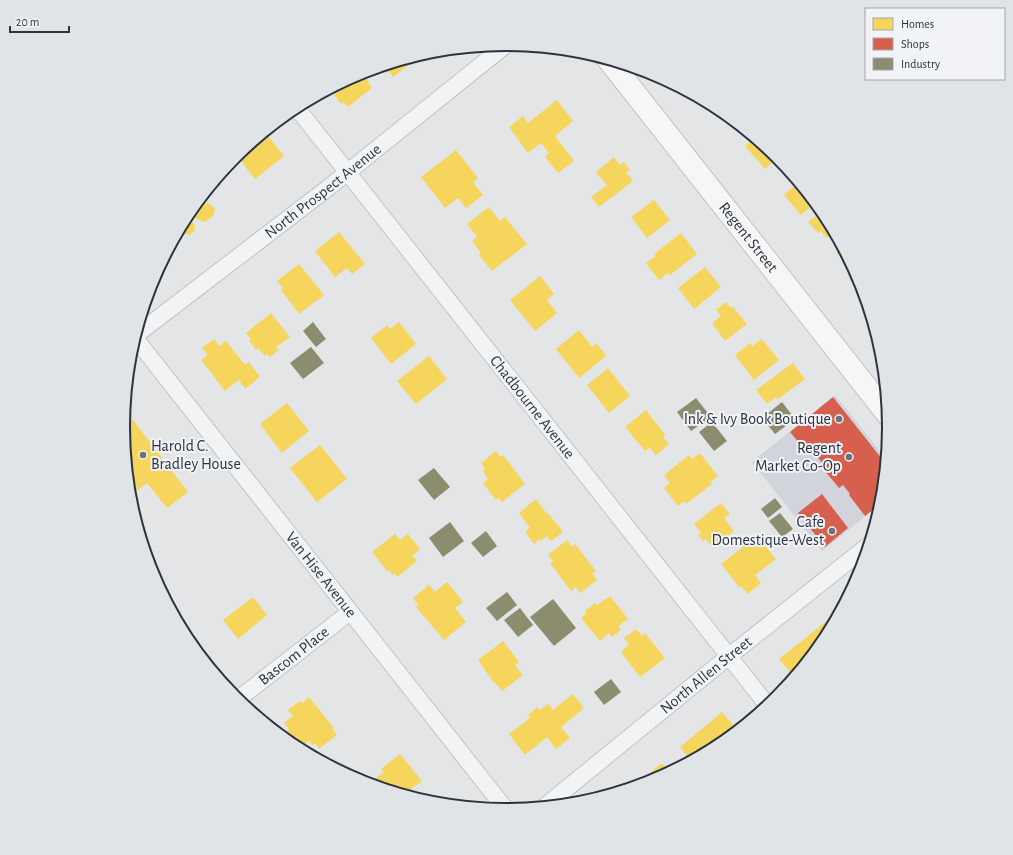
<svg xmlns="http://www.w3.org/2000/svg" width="1013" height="855" viewBox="0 0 1013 855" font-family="'Alegreya Sans',sans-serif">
<rect width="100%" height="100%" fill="#e3e5e7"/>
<!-- built -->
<path fill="#d1d4da" d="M 835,395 L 887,460 L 883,502 L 822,551 L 752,462 Z"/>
<!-- homes -->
<path fill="#f6d55c" d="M 421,55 L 393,77 L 389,71 L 386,73 L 381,67 Z
M 362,72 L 369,82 L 368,83 L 372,88 L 348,107 L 344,102 L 341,104 L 330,89 Z
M 557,100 L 573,121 L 555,136 L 574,161 L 558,173 L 545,157 L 549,153 L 541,143 L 528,153 L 509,127 L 523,116 L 528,123 Z
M 265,132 L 284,156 L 255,179 L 236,155 Z
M 755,137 L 778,157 L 765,169 L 745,146 Z
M 456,150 L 478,178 L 473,182 L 483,195 L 466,208 L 458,198 L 445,208 L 421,177 Z
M 614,157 L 620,165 L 624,162 L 630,170 L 626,172 L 633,181 L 599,207 L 591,197 L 607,185 L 596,172 Z
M 217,179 L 221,185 L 211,191 L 210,190 L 210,193 L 207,197 L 203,196 Z
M 799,182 L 816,203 L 801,215 L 784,195 Z
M 654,200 L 670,220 L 647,238 L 631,217 Z
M 207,203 L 211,205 L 215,209 L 214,214 L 210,219 L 204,222 L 191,216 L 189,218 L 195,225 L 194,232 L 189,235 L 178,232 L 190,211 L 195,210 L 198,206 L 203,204 Z
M 489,207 L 500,221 L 505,217 L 527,244 L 492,271 L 479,255 L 481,253 L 472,241 L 477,237 L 467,224 Z
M 822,211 L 835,232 L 827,238 L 821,231 L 818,233 L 808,222 Z
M 339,232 L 365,264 L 352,274 L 347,268 L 335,277 L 315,251 Z
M 681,233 L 697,254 L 670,275 L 668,273 L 659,280 L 646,263 L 656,256 L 654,254 Z
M 843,247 L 854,269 L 851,271 L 836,252 Z
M 299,264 L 324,295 L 299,314 L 281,290 L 283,288 L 277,281 Z
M 705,267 L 721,287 L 694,309 L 678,288 Z
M 540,276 L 554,294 L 547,300 L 557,313 L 535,331 L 510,300 Z
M 726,302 L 731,308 L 733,307 L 747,324 L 725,341 L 712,323 L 721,316 L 716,310 Z
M 271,313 L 290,337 L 276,347 L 279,350 L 270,357 L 267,354 L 265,356 L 258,348 L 256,350 L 249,340 L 251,339 L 246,333 Z
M 399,322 L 416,344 L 391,364 L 371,338 L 387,325 L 390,329 Z
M 579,330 L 592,347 L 597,343 L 606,356 L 579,378 L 556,349 Z
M 214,339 L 219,346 L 226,341 L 245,365 L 249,362 L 260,377 L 245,389 L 239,380 L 225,391 L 201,360 L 208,355 L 202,348 Z
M 762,339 L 779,360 L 754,380 L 735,355 L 750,343 L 752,346 Z
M 429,356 L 447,379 L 416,404 L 397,381 Z
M 793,363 L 805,379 L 778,399 L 776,397 L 767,404 L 756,390 Z
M 608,368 L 630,396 L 609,413 L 587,385 Z
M 287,403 L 309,431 L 282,453 L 260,424 Z
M 646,410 L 665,435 L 663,437 L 669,444 L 656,455 L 650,448 L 645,451 L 625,427 Z
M 133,420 L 188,492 L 167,508 L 147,483 L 130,496 L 123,428 Z
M 320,445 L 347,479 L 317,502 L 290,468 Z
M 496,451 L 500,457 L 503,455 L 525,484 L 502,502 L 499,498 L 496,500 L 483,483 L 488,479 L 483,471 L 485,469 L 481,463 Z
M 700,453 L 718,476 L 710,482 L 712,484 L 686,504 L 684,501 L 678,506 L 664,488 L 670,483 L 664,475 L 689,455 L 692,459 Z
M 536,499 L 547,514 L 548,513 L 563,532 L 551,541 L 547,536 L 540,541 L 539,539 L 534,544 L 525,532 L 530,528 L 519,513 Z
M 721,503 L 730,514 L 724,518 L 734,531 L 713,548 L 706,539 L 703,541 L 698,535 L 701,533 L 694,524 Z
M 395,534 L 400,540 L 408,534 L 420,549 L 412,556 L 417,561 L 397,577 L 395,573 L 393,575 L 389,570 L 387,571 L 372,552 Z
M 757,536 L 776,559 L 755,575 L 761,583 L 748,594 L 741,586 L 740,588 L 721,564 Z
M 567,540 L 572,547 L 575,544 L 596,571 L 592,574 L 597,580 L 580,593 L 576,587 L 571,591 L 550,563 L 553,561 L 548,555 Z
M 447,582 L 463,602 L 455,608 L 466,622 L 444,640 L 416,607 L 418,605 L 413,598 L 429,585 L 435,592 Z
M 610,596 L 628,619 L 618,626 L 621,630 L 612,637 L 609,633 L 600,641 L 581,618 L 586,614 L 585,611 L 595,603 L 597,605 Z
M 253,597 L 267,615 L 238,639 L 223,620 Z
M 843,608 L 825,641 L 795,678 L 779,659 Z
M 636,629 L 642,636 L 645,633 L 665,658 L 640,677 L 621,652 L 629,645 L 624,638 Z
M 503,641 L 519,662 L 515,665 L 523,675 L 502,691 L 495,682 L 494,683 L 478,660 Z
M 573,694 L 584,708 L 561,727 L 570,738 L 556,749 L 547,737 L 525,755 L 509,734 L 530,718 L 528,715 L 537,707 L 540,710 L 548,704 L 553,710 Z
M 309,697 L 334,728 L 332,729 L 337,735 L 319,749 L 315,743 L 313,745 L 309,741 L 299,749 L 281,736 L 289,729 L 284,723 L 293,716 L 288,710 L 300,701 L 302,703 Z
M 722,712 L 738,731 L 719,746 L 691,761 L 680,747 Z
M 400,754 L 422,781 L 403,795 L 368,784 L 384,772 L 381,769 Z
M 662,763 L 670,773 L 653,782 L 643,785 L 640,781 Z"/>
<!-- shops -->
<path fill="#d6604d" d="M 833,397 L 886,464 L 883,502 L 865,516 L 849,495 L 850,494 L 843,485 L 839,488 L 824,470 L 826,468 L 812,450 L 808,454 L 790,432 Z
M 822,494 L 848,528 L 825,547 L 798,513 Z"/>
<!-- industry -->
<path fill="#8c8c6e" d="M 313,322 L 326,339 L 316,347 L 303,331 Z
M 311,347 L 324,363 L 303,379 L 290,363 Z
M 696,398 L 711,417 L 691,431 L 677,412 Z
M 782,402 L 795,419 L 775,434 L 762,418 Z
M 712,422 L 727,441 L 714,451 L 699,432 Z
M 434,468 L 450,487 L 434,500 L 418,480 Z
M 775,498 L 782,507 L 768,518 L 761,509 Z
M 780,513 L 793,529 L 782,537 L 769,521 Z
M 450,522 L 464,541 L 443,557 L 429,538 Z
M 486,531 L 497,546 L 483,557 L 471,543 Z
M 507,592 L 517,605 L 497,621 L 486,608 Z
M 553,599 L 576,628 L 554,646 L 530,617 Z
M 520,608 L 533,625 L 518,637 L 504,620 Z
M 611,679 L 621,692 L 604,705 L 594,692 Z"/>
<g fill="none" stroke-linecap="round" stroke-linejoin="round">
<!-- minor casing -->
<g stroke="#c1c3c5" stroke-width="18">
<g id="minor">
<path id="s1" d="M 296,107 L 768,706"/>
<path id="s2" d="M 136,335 L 328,188 L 507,44"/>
<path id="s3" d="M 135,338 L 507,811"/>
<path id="s4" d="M 237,700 L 350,612"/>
<path id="s5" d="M 544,807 L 728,657 L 870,544"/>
</g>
</g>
<!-- secondary casing -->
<g stroke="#c1c3c5" stroke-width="24">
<g id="secondary">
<path id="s6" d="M 608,59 L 889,416"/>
</g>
</g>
<!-- minor -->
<use href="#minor" stroke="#f2f3f4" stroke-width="16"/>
<!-- secondary -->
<use href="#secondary" stroke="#f6f6f6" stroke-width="22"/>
</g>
<!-- markers -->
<g fill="#6b717a" stroke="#f1f3f6" stroke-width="1.5">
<circle cx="839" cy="419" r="4"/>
<circle cx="143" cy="455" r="4"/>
<circle cx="849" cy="457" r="4"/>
<circle cx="832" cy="531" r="4"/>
</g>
<g text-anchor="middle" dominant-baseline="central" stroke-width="4" stroke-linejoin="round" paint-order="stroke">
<!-- street labels -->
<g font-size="16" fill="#2b333f" stroke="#f1f3f6">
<text stroke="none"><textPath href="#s2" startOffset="236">North Prospect Avenue</textPath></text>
<text stroke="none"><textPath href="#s6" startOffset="227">Regent Street</textPath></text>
<text stroke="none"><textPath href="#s1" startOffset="382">Chadbourne Avenue</textPath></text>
<text stroke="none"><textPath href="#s3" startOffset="301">Van Hise Avenue</textPath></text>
<text stroke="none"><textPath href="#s4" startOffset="72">Bascom Place</textPath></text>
<text stroke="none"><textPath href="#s5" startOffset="209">North Allen Street</textPath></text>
</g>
<!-- poi labels -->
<g font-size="16" fill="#2b333f" stroke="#f1f3f6" text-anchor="end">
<text x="831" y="419">Ink &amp; Ivy Book Boutique</text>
<text x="151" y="446" text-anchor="start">Harold C.<tspan x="151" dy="18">Bradley House</tspan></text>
<text x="841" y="448">Regent<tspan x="841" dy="18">Market Co-Op</tspan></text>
<text x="824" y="522">Cafe<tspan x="824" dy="18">Domestique-West</tspan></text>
</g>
</g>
<!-- crop -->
<path d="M0 0H1013V855H0ZM130 427a376 376 0 1 1 752 0a376 376 0 1 1-752 0Z" fill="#e1e4e7" fill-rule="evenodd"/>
<path fill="none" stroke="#2b333f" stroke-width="2" d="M130 427a376 376 0 1 1 752 0a376 376 0 1 1-752 0Z"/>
<!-- legend -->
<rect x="865" y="8" width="140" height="72" fill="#f1f3f6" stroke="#a2a6ad"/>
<rect x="873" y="18" width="20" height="12" fill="#f6d55c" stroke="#a2a6ad"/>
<text x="901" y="28" font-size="12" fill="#2b333f">Homes</text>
<rect x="873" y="38" width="20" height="12" fill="#d6604d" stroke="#a2a6ad"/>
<text x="901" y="48" font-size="12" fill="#2b333f">Shops</text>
<rect x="873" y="58" width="20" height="12" fill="#8c8c6e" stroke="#a2a6ad"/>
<text x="901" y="68" font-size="12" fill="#2b333f">Industry</text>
<!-- scale -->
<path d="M10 26v6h59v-6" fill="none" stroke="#2b333f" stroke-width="2"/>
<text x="16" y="26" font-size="12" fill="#2b333f" stroke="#f1f3f6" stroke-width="3" paint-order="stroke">20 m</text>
</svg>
